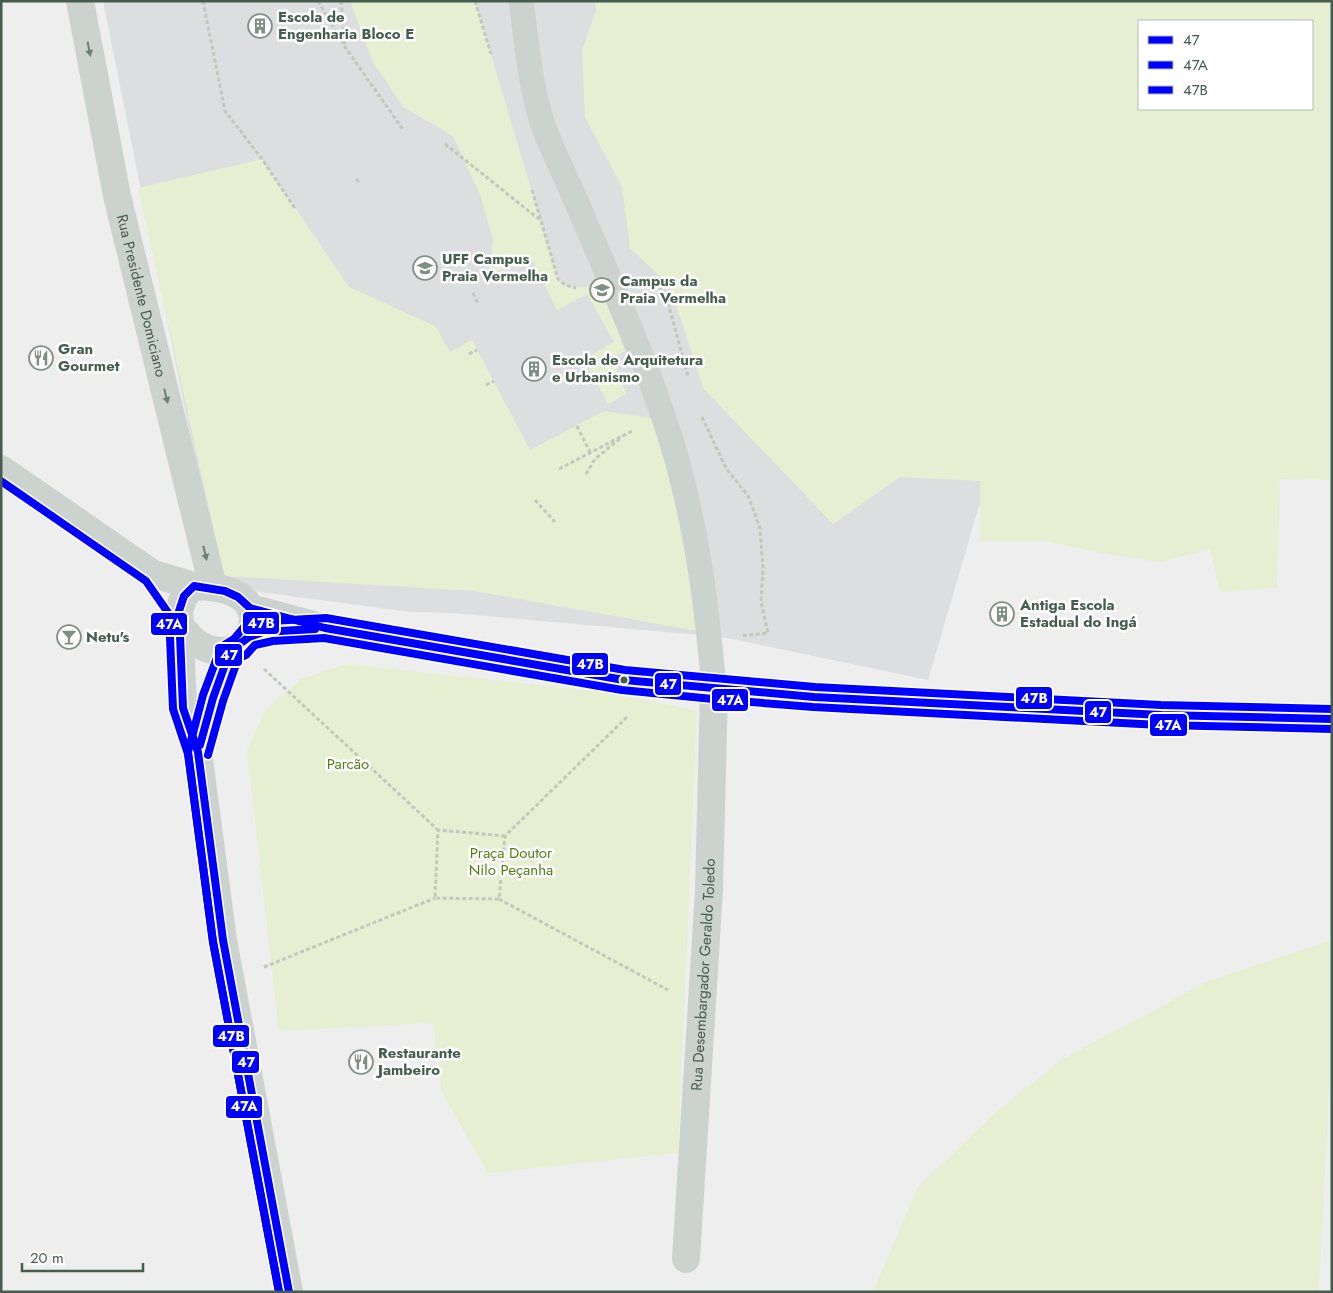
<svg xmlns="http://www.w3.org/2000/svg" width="1333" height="1293" viewBox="0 0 1333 1293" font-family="Jost,sans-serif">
<rect width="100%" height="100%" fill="#efeeef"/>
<!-- education -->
<path fill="#dddedf" d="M 103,1 L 1127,1 L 928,680 L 722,637 L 452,613 L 410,612 L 238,589 L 219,579 Z"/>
<!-- green -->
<path fill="#e7efd2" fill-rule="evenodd" d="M 350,1 L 475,1 L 558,279 C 573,293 592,286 611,283 L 636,346 L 613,357 L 626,394 L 608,404 L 584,359 L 614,342 L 587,294 L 557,310 L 533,261 L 490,273 L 493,240 L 480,194 L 453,136 L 403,107 L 372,60 Z
M 595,1 L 1332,1 L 1332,480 L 1280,479 L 1277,588 L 1220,592 L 1210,549 L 1160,562 L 1112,555 L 1045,541 L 980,541 L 980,481 L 900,477 L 833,524 L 703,388 L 670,286 L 630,248 L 622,187 L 585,117 L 582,50 L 596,11 ZM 1139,21 L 1312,21 L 1312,109 L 1139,109 Z
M 262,159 L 349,287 L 435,326 L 450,352 L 472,340 L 530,450 L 604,411 L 657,419 L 720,635 L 475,591 L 224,576 L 138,188 Z
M 346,664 L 622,694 L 697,711 L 678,1153 L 488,1173 L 442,1093 L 433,1023 L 279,1031 L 247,751 L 264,712 L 301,679 Z
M 1332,940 L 1332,1033 L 1319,1292 L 873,1292 L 917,1188 L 995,1113 L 1061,1060 L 1208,981 Z"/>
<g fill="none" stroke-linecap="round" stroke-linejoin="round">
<!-- path -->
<path stroke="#c1c9bc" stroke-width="3" stroke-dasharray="4 2.5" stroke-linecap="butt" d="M 203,1 L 225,111 L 262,159 L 296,210
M 318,1 L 345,47 L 404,131
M 341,1 L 345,46
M 475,1 L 491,54
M 445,144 L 540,220
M 356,179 L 360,183
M 532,190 L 558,279 L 565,285 L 576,288
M 648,279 L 665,292 L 688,376
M 473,293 L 478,303
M 469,354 L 477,350
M 486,385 L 494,381
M 702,417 L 726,468 L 748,496 L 760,528 L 763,568 L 761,602 L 768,633 L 741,636
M 577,426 L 590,452
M 559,469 L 632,431
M 586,474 L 595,459 L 622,437
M 535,500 L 555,522
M 264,669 L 438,830
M 505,836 L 438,830 L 435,898 L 499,899 L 505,836 L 628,716
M 499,899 L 668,990
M 264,967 L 435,898"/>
<!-- service -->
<path stroke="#ccd3cf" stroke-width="25" d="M 521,1 C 527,43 530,88 544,128 C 553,152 566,176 576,201 C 606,271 638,342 663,415 C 694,505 706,595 714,689"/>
<!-- minor -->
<g stroke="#ccd3cf" stroke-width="28">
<path id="s1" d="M 80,1 L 117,196 L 213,587"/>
<path d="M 1,469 L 153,574 L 194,586"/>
<path id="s2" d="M 686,1259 L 709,890 L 714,689"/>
</g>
<!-- tertiary -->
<path stroke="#ccd3cf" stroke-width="28" d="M 250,608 L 325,628 L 624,680 L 714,689 L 814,697 L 1161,715 L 1332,719
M 180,626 C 186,632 192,641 200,645 C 242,669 274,614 236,594 C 223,587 208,587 194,586 L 184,596 L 179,611 L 183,708 L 198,752 L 223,940 L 289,1292
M 198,752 L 213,698 L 230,651"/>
<!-- bus-1 casing -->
<g stroke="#fff" stroke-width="11">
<path id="bus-1" d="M 200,745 L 213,698 L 230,651 L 249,637 L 263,632 L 315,629
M 289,1292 L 223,940 L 198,752 L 183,708 L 179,611 L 184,596 L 194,586 L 225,591 L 238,597 L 250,608 L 325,628 L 624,680 L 814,697 L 1161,715 L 1332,719"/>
</g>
<!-- bus-2 casing -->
<g stroke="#fff" stroke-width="11">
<path id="bus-2" d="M 1,481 L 146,581 L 169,614 L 173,709 L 188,754 L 213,942 L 279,1292
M 208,755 L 223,701 L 238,659 L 246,655 L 255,645 L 273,641 L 324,638 L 622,690 L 713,699 L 813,707 L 1160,725 L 1332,729"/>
</g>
<!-- bus-3 casing -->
<g stroke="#fff" stroke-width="11">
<path id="bus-3" d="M 279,1292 L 213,942 L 188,752 L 203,695 L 221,647 L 234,639 L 244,627 L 271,621 L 326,618 L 625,670 L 815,687 L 1161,705 L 1332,709"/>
</g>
<!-- bus-1 -->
<use href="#bus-1" stroke="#00f" stroke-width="8"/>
<!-- bus-2 -->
<use href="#bus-2" stroke="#00f" stroke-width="8"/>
<!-- bus-3 -->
<use href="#bus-3" stroke="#00f" stroke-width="8"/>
</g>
<!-- one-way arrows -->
<defs><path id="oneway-solid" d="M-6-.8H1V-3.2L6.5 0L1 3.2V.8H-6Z" transform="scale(1.25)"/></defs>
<g fill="#6e8075">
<use href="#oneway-solid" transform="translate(89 49) rotate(79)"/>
<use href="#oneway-solid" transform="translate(166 396) rotate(76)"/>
<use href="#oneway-solid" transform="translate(205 553) rotate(76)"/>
</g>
<!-- icons -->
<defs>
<g id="building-ring" transform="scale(1.25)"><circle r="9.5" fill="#fff" stroke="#808f86" stroke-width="1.5"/><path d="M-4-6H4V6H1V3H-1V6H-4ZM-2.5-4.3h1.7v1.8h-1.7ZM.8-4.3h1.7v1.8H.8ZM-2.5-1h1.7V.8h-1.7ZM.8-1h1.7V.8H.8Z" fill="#808f86"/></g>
<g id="university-ring" transform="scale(1.25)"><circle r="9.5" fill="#fff" stroke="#808f86" stroke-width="1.5"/><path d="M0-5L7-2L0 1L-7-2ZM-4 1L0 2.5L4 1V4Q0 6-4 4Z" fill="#808f86"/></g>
<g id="restaurant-ring" transform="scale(1.25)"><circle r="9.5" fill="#fff" stroke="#808f86" stroke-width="1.5"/><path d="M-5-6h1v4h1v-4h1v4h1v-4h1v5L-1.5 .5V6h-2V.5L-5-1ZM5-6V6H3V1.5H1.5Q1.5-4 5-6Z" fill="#808f86"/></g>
<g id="bar-ring" transform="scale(1.25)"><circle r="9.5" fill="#fff" stroke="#808f86" stroke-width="1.5"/><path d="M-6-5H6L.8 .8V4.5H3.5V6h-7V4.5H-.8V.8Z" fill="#808f86"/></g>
</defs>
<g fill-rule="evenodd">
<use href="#building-ring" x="260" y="26"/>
<use href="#university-ring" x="425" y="268"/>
<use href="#university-ring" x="602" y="290"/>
<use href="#restaurant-ring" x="41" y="358"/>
<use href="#building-ring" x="534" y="369"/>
<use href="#building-ring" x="1002" y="614"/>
<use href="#bar-ring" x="69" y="637"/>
<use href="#restaurant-ring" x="361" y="1062"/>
</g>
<!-- markers -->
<circle fill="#455c4e" stroke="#fff" stroke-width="2" cx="624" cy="680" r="4.5"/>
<g text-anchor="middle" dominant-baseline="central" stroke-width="5" stroke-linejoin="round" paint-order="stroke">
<!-- poi labels -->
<g font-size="15" font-weight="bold" fill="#455c4e" stroke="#fff" text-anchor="start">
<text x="278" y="17">Escola de<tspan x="278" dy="17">Engenharia Bloco E</tspan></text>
<text x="442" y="259">UFF Campus<tspan x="442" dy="17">Praia Vermelha</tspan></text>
<text x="620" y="281">Campus da<tspan x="620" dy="17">Praia Vermelha</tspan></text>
<text x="58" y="349">Gran<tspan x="58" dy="17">Gourmet</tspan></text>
<text x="552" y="360">Escola de Arquitetura<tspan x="552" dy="17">e Urbanismo</tspan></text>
<text x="1020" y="605">Antiga Escola<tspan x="1020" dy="17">Estadual do Ingá</tspan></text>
<text x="86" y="637">Netu's</text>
<text x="378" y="1053">Restaurante<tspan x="378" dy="17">Jambeiro</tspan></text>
</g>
<!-- street labels -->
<g font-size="15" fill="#455c4e" stroke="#fff">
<text stroke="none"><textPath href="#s1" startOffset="301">Rua Presidente Domiciano</textPath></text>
<text stroke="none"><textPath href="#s2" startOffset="285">Rua Desembargador Geraldo Toledo</textPath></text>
</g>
<!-- park labels -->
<g font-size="15" fill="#538013" stroke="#fff">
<text x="348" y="764">Parcão</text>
<text x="511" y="853">Praça Doutor<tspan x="511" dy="17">Nilo Peçanha</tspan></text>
</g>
</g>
<g stroke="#fff" stroke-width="2">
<rect x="242" y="611" width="38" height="24" rx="5" fill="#00f"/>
<rect x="150" y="612" width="38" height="24" rx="5" fill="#00f"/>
<rect x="214" y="643" width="29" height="24" rx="5" fill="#00f"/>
<rect x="571" y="652" width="38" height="24" rx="5" fill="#00f"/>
<rect x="654" y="672" width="28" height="24" rx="5" fill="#00f"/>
<rect x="1015" y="686" width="38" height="24" rx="5" fill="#00f"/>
<rect x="711" y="688" width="38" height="24" rx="5" fill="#00f"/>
<rect x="1084" y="700" width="28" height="24" rx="5" fill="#00f"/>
<rect x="1149" y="713" width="39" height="24" rx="5" fill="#00f"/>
<rect x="212" y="1024" width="38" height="24" rx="5" fill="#00f"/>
<rect x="231" y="1050" width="29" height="24" rx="5" fill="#00f"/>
<rect x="225" y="1095" width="38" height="24" rx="5" fill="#00f"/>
</g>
<g font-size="14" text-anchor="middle" font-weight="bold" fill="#fff">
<text x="261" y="628">47B</text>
<text x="169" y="629">47A</text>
<text x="229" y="660">47</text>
<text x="590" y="669">47B</text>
<text x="668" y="689">47</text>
<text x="1034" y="703">47B</text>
<text x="730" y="705">47A</text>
<text x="1098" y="717">47</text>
<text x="1168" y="730">47A</text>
<text x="231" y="1041">47B</text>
<text x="246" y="1067">47</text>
<text x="244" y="1111">47A</text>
</g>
<!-- border -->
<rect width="1333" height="1293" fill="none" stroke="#455c4e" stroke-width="5"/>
<!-- legend -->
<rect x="1138" y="20" width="175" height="90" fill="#ffffff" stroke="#b5beb8"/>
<rect x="1148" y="36" width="25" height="8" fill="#0000ff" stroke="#b5beb8"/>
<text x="1183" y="45" font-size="15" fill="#455c4e">47</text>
<rect x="1148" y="61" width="25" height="8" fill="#0000ff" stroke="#b5beb8"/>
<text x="1183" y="70" font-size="15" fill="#455c4e">47A</text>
<rect x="1148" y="86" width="25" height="8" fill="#0000ff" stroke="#b5beb8"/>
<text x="1183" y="95" font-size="15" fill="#455c4e">47B</text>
<!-- scale -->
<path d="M22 1263v8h121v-8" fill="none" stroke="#455c4e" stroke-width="2.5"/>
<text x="30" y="1263" font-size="15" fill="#455c4e" stroke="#ffffff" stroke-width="4" paint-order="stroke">20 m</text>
</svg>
